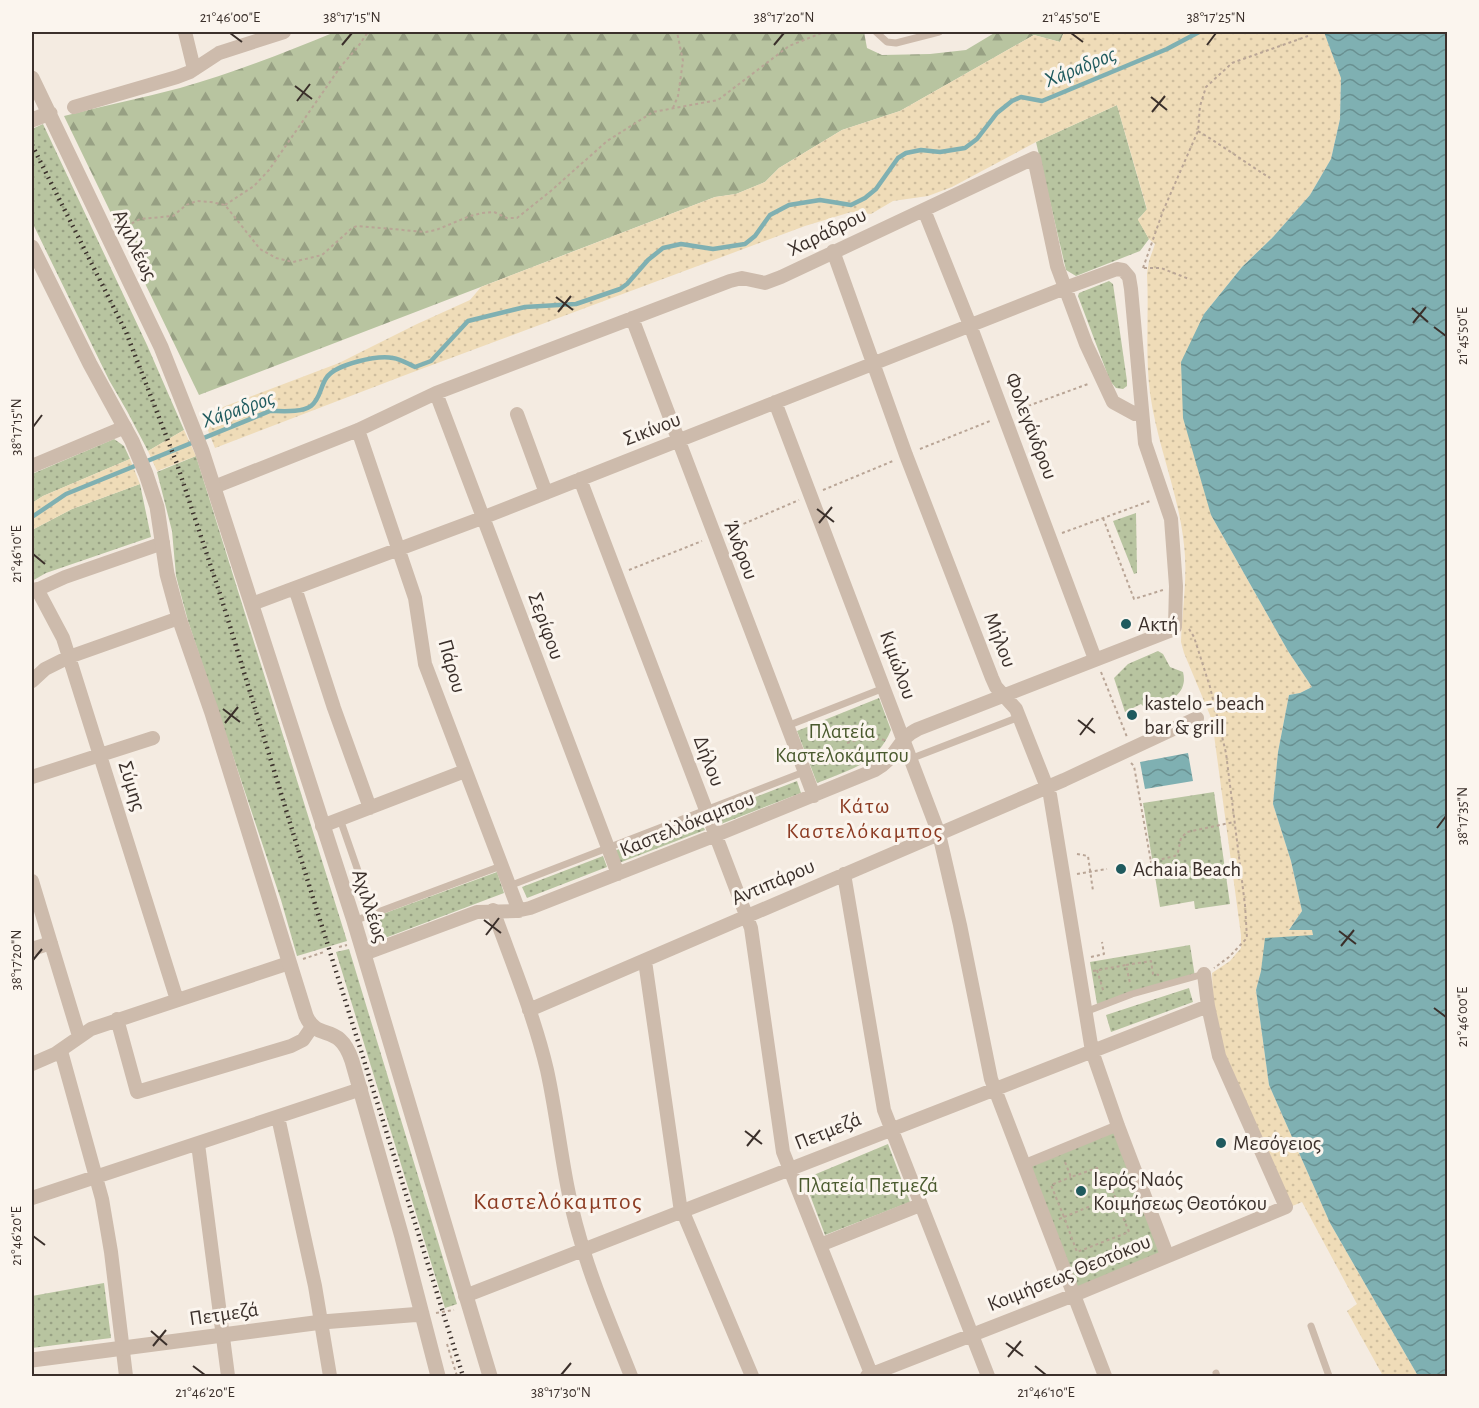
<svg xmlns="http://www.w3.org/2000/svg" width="1479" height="1408" viewBox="0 0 1479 1408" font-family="'Alegreya Sans',sans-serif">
<defs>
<pattern id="green-dots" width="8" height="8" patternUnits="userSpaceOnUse" patternTransform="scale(1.5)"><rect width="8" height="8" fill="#b8c4a0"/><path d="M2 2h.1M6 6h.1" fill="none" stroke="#97a083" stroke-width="1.8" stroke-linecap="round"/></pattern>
<pattern id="forest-firs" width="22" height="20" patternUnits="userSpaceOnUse" patternTransform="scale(1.5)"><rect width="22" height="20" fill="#b8c4a0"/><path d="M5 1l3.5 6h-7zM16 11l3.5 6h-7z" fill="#97a083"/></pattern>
<pattern id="sand-dots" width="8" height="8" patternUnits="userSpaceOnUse" patternTransform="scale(1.5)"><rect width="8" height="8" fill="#efdcb8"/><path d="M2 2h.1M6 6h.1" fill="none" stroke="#cebd9e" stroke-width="1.8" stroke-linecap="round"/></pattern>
<pattern id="water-waves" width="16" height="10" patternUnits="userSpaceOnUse" patternTransform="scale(1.5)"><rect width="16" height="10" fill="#7fb0b2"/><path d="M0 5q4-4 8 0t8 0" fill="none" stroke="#699091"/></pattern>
</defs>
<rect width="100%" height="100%" fill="#f4ebe1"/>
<!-- green -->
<path fill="url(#green-dots)" d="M 1117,105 L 1147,210 L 1138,219 L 1149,239 L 1140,251 L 1076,276 L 1066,270 L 1036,142 Z
M 43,124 L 147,345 L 184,430 L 148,451 L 127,411 L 109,380 L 32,222 L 32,129 Z
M 1109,281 L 1113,284 L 1127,381 L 1127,386 L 1123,389 L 1116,388 L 1110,381 L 1078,296 L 1079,293 Z
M 114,439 L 124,446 L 130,459 L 43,496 L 32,503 L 32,474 Z
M 196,456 L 347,941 L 297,956 L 281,900 L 188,621 L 176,576 L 172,531 L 157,472 Z
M 140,484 L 151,537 L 46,573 L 32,581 L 32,530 L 72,509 Z
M 1136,513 L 1137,573 L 1134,574 L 1113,521 Z
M 1158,651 L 1163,654 L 1170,667 L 1183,672 C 1189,696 1165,703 1147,710 L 1141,704 L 1125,712 L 1114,678 L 1128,664 Z
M 879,698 L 891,730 C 877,764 849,770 817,783 L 797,731 Z
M 797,781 L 801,793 L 721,824 L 716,812 Z
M 1214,792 L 1230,904 L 1195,909 L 1194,901 L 1160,907 L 1143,803 Z
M 700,818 L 705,830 L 619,863 L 614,851 Z
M 603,856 L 607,867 L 527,898 L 522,887 Z
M 497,872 L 504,893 L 377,941 L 369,919 Z
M 1190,945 L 1195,977 L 1097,1004 L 1090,962 Z
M 349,949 L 457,1304 L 445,1308 L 336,952 Z
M 1189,988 L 1193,1002 L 1111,1032 L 1106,1015 Z
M 1118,1126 L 1167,1255 L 1074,1295 L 1023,1165 Z
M 888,1144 L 910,1202 L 825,1235 L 804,1179 Z
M 104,1283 L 111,1338 L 32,1348 L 32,1296 Z"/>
<!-- forest -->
<path fill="url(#forest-firs)" d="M 335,32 L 864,32 L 867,48 L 882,55 L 930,54 L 966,50 L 996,32 L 1064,32 L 1060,42 L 1034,35 L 900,111 L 842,130 L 779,168 L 765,182 L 736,194 L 715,197 L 199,395 L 64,116 C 103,106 142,98 180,88 C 233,73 284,53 335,32 Z"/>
<!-- sand -->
<path fill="url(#sand-dots)" d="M 1064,32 L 1324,32 L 1341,77 L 1340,119 L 1331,159 L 1310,195 L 1273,237 L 1242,267 L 1204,314 L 1211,515 L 1288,651 L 1312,687 L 1300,693 L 1289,695 L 1278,752 L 1273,804 L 1291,861 L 1302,911 L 1289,930 L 1313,930 L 1313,935 L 1261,971 L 1256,990 L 1269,1085 L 1330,1223 L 1418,1376 L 1383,1376 L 1347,1311 L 1357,1304 L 1302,1202 L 1290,1207 L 1225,1058 L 1213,1002 L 1212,973 L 1230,961 L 1241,948 L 1241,935 L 1212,720 L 1184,653 L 1181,642 C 1182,610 1188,577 1184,545 C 1179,494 1157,445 1150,393 C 1145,354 1149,313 1147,274 L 1149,261 L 1155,244 L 1149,239 L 1138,220 L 1147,209 L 1117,105 L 1036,142 L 952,187 L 928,196 L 893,201 L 871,214 L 851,212 L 805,226 L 408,374 L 215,448 L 202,415 L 339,363 L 417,324 L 470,300 L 481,287 L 715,197 L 736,194 L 765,182 L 779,168 L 842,130 L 900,111 L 1034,35 L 1060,42 Z
M 184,430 L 196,456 L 157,471 L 148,451 Z
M 130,459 L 140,484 L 72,509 L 32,530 L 32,503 L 43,496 Z"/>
<!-- water -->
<path fill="url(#water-waves)" d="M 1324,32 L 1447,32 L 1447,1376 L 1418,1376 L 1330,1223 L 1269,1085 L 1256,990 L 1261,971 L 1265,938 L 1313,935 L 1312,930 L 1289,930 L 1302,911 L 1291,861 L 1273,804 L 1278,752 L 1289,695 L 1300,693 L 1312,687 L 1288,651 L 1211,515 L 1183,418 L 1181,362 L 1204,314 L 1242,267 L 1273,237 L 1310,195 L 1331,159 L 1340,119 L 1341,78 Z
M 1188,753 L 1193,781 L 1145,789 L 1140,762 Z"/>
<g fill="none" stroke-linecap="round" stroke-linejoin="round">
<!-- stream -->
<path stroke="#7fb0b2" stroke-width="4.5" d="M 32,517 L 66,494 L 270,411 C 282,411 301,413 311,406 C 321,398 320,386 327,377 C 337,364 377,355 393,358 C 401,359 408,364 415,367 L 431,361 L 468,321 L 525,307 L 576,304 L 620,289 L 627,284 L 648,260 L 663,248 L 681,244 L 713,249 L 745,244 L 755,236 L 770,215 L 789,205 L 820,200 L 851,205 L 865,198 L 876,189 L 898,158 L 906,153 L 921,150 L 940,152 L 965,148 L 977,139 L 997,113 L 1012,101 L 1021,97 L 1042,101 L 1167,49 L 1199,32"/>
<!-- path -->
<path stroke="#b9a596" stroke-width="2" stroke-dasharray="3 3" stroke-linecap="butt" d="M 673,108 L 678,96 L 683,61 L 677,32
M 1198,131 C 1223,146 1246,163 1270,178
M 225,205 L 254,186 L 269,170 L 341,66 L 357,48 L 368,32
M 121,229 L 140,219 L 173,216 L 186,205 L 197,201 L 211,202 L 225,205 L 260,249 L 276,258 L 293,262 L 322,255 L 352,228 L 357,226 L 426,232 L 436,230 L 470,216 L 482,213 L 494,212 L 507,218 L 517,218 L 552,190 L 607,141 L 653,112 L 718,100 L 789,46 L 824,32
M 1143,268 L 1163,211 L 1198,131 L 1200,106 L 1206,87 L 1232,63 L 1308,36
M 1144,268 L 1161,268 L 1189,279
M 1017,410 L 1088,384
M 920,449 L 990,421
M 823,490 L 893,461
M 1103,518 L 1134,599 L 1163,590
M 727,531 L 799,500
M 1062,533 L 1150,501
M 629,570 L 702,541
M 1189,629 L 1194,637 L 1210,687 L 1226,753 L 1245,905 L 1247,938 L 1229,957 L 1214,968
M 1101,672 L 1127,737
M 847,743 L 866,737 L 885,740
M 1131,763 L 1134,766 L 1151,862
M 1077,854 L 1088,856 L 1093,891
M 1150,862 L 1175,856 L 1178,852 L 1181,838 L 1187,832 L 1234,822
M 1077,874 L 1107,869
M 339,947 L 347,945
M 1091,957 L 1104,954 L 1102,942
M 303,959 L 324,952
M 1126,965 L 1151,961 L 1153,974 L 1159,975
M 1097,970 L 1104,993
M 1093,971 L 1126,965 L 1130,983
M 1065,1162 L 1071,1177 L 1097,1168 L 1103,1182
M 1108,1179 L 1129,1232 L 1077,1252 L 1064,1217 L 1115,1196
M 1099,1184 L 1120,1173
M 1059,1219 L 1064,1217 L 1051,1185 L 1071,1177
M 436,1313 L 454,1310
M 447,1344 L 457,1376"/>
<!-- service -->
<path stroke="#cdbbac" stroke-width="7" d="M 876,32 L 887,42 L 896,43 L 939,32
M 787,726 L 884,688
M 910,759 L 1019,717
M 340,819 L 373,914
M 509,886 L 804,772
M 354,921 L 501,866
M 1085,1012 L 1132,994 L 1204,974
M 1311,1326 L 1329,1376
M 1216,1373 L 1217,1376"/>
<!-- pedestrian -->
<path stroke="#cdbbac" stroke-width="10" d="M 1023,1165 L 1118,1126"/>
<!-- minor -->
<path stroke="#cdbbac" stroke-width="14" d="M 185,32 L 194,69
M 74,107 L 177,77 L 190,72 L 219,53 L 284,32
M 924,210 L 970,325 L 1095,659
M 833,251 L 906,455 L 992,678 L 996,687 L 1016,709 L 1050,795 L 1092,1051 L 1118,1126 L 1167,1255
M 632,318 L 814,796
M 436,393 L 618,874
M 775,402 L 939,834 L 960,925 L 991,1079 L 1105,1376
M 517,414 L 546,493
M 358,430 L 415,598 L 425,664 L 519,911
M 32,466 L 125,427
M 580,479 L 751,928 L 783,1152 L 872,1376
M 214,487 L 358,430 L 436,393 L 730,281 L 742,278 L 765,283 L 781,277 L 1034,158 L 1057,266 L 1086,344 L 1113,402 L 1135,414
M 295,588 L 334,708 L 370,808
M 37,589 L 63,638 L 69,657 L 177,1000
M 32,592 L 65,577 L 163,543
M 252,604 L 482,518 L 1065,288 L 1117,269 L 1123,270 L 1129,277 L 1131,289 L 1145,443 L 1171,519 L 1176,586 L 1175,627 L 1172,630 L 918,729 C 898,738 896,759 875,770 L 716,835 L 530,908 L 516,911 L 477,912 L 364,954
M 32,681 L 45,669 L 69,657 L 179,618
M 32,777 L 153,738
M 322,826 L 465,771
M 844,874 L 884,1110 L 988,1376
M 32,881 L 79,1036
M 493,910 C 512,963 534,1015 547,1070 C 559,1125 563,1181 579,1235 C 592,1283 613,1330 631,1376
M 32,949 L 51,943
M 645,961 L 680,1205 L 752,1376
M 529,1010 L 1064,780 L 1197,718
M 117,1019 L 137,1092 L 291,1046 L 303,1040 L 312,1027
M 61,1051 L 102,1199 L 111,1252 L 126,1376
M 32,1064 L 55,1054 L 91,1029 L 289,963
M 278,1117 L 315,1286 L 330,1376
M 198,1144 L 228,1376
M 32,1198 L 361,1089
M 820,1245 L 920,1205
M 465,1296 L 1208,1006
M 867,1376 L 1074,1295 L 1286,1207 L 1219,1056 L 1208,1006 L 1204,974"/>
<!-- tertiary -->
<path stroke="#cdbbac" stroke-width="15" d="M 32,78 L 161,347 L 202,451 L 354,921 L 490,1376
M 32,120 L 50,113
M 32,247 L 90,364 L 132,441 L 146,474 L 157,507 L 167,574 L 179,618 L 212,713 L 306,1016 C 318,1043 339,1021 352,1061 L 402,1237 L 438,1376
M 32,1360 L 322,1322 L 422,1314"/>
<!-- rail -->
<path stroke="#3b302b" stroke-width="4.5" stroke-dasharray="1.5 4.5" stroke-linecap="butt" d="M 32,145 L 126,332 L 177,464 L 221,597 L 309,885 L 463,1376"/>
</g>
<!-- ticks -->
<path fill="none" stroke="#3b302b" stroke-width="2" d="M 230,33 L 242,42M 1071,33 L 1083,42M 342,45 L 352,33M 774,45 L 784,33M 1207,45 L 1216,33M 295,86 L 312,99M 1151,97 L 1167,110M 297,101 L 310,84M 1152,112 L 1165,96M 556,297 L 573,310M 1412,308 L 1428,322M 558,312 L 571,296M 1413,323 L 1426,307M 1434,327 L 1446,336M 33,427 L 42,415M 817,509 L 834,522M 819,523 L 832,507M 33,554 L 45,564M 223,709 L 240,722M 1078,720 L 1095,733M 225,723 L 238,707M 1080,735 L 1093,718M 1437,828 L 1446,816M 484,920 L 501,933M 1339,931 L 1356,944M 486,935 L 499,918M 1341,946 L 1354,930M 33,960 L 42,949M 1434,1008 L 1446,1017M 745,1131 L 762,1144M 747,1146 L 760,1130M 33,1236 L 45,1245M 151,1331 L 167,1345M 1006,1343 L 1023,1356M 153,1346 L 166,1330M 1008,1357 L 1021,1341M 193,1366 L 205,1375M 1035,1366 L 1046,1375M 561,1375 L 571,1363"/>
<!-- markers -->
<g fill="#1f5a5e" stroke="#fbf5ee" stroke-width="2">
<circle cx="1126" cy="624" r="6"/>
<circle cx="1132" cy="715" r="6"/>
<circle cx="1121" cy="869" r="6"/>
<circle cx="1221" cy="1143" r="6"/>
<circle cx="1081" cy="1191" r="6"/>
</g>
<g text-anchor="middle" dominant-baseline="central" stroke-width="6" stroke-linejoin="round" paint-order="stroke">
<!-- street labels -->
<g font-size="21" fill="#3b302b" stroke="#fbf5ee">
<text transform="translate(827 232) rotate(-26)">Χαράδρου</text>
<text transform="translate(135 245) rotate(64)">Αχιλλέως</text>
<text transform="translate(1031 426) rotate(69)">Φολεγάνδρου</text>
<text transform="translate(652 429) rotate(-21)">Σικίνου</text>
<text transform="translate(741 550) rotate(69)">Άνδρου</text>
<text transform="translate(546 626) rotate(70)">Σερίφου</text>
<text transform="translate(1000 640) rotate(69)">Μήλου</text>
<text transform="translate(898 665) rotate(70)">Κιμώλου</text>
<text transform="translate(452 666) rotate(74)">Πάρου</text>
<text transform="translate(709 761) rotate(69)">Δήλου</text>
<text transform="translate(132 786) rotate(73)">Σύμης</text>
<text transform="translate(687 824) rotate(-22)">Καστελλόκαμπου</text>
<text transform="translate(773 882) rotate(-23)">Αντιπάρου</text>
<text transform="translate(370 906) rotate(72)">Αχιλλέως</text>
<text transform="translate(828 1131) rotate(-22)">Πετμεζά</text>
<text transform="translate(1069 1273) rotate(-22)">Κοιμήσεως Θεοτόκου</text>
<text transform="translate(224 1314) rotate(-8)">Πετμεζά</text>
</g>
<!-- poi labels -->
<g font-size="21" fill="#3b302b" stroke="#fbf5ee" text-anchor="start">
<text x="1138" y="624">Ακτή</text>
<text x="1144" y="703">kastelo - beach<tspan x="1144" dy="24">bar &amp; grill</tspan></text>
<text x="1133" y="869">Achaia Beach</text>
<text x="1233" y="1143">Μεσόγειος</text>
<text x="1093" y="1179">Ιερός Ναός<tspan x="1093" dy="24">Κοιμήσεως Θεοτόκου</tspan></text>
</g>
<!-- park labels -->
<g font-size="21" fill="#4a5a2e" stroke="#fbf5ee">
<text x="842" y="731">Πλατεία<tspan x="842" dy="24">Καστελοκάμπου</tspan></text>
<text x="868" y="1185">Πλατεία Πετμεζά</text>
</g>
<!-- water labels -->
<g font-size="22" font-style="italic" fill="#1f5a5e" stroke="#fbf5ee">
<text transform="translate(1080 67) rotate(-22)">Χάραδρος</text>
<text transform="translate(238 409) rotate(-19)">Χάραδρος</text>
</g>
<!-- neighbourhood labels -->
<g font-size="22" letter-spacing="1.5" fill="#8c3b22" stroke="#fbf5ee">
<text x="865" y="806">Κάτω<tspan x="865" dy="25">Καστελόκαμπος</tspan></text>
</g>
<!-- quarter labels -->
<g font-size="24" letter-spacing="1.5" fill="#8c3b22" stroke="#fbf5ee">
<text x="558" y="1202">Καστελόκαμπος</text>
</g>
</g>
<!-- border -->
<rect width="1479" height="1408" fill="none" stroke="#fbf5ee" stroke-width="66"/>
<rect x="33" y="33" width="1413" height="1342" fill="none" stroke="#3b302b" stroke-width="2"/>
<g font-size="15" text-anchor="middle" fill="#3b302b">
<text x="230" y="22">21°46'00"E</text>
<text x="352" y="22">38°17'15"N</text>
<text x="784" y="22">38°17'20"N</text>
<text x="1071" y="22">21°45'50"E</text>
<text x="1216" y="22">38°17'25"N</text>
<text transform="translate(1462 336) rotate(-90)" y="5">21°45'50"E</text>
<text transform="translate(16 427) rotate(-90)" y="5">38°17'15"N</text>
<text transform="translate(16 554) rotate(-90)" y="5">21°46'10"E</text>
<text transform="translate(1462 816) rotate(-90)" y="5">38°17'35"N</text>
<text transform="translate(16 960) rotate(-90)" y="5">38°17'20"N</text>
<text transform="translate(1462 1017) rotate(-90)" y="5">21°46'00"E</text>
<text transform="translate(16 1236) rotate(-90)" y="5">21°46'20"E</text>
<text x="205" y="1397">21°46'20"E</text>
<text x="561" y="1397">38°17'30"N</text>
<text x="1046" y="1397">21°46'10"E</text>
</g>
</svg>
